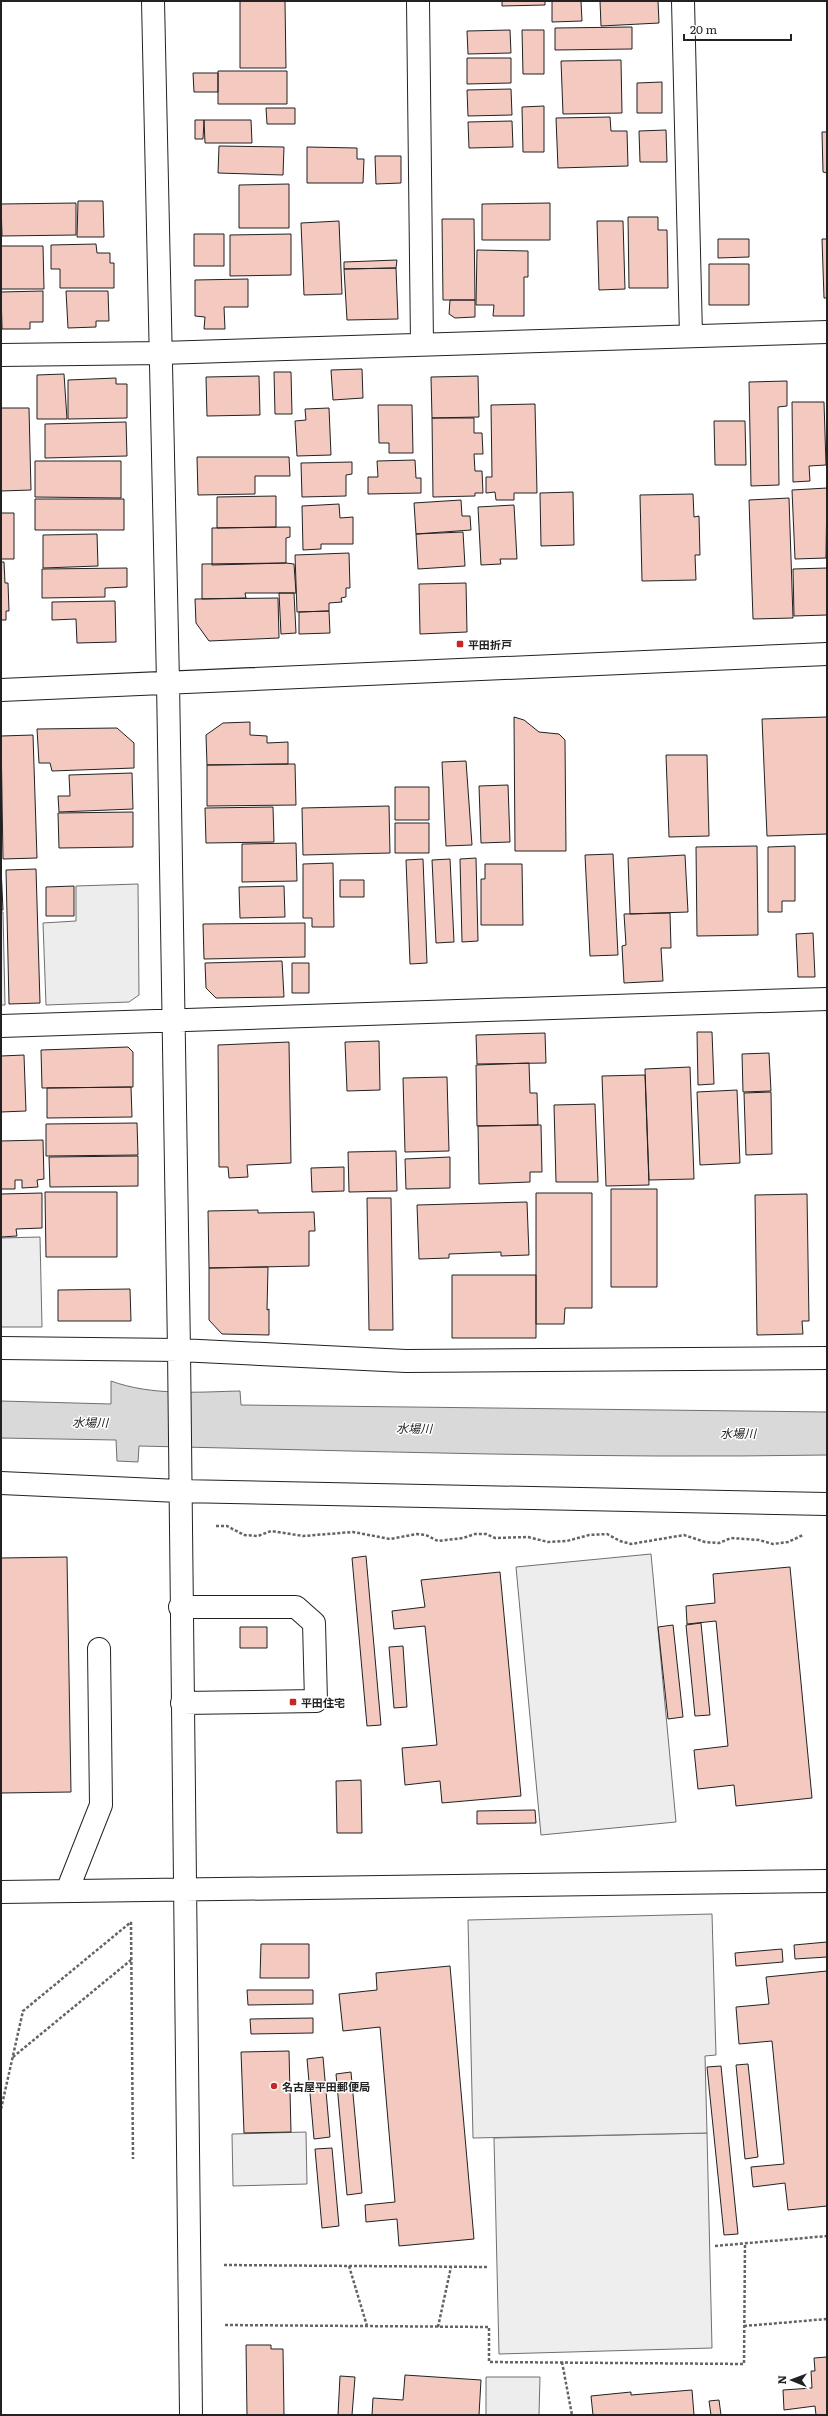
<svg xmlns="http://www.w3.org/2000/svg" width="828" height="2416" viewBox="0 0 828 2416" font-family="Literata,'Noto Sans JP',serif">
<rect width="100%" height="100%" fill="#fff"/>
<!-- green -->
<path fill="#eee" stroke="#6f6f6f" d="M 707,2133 L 712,2348 L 499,2354 L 494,2138 Z"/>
<!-- parking -->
<path fill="#ededed" stroke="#6f6f6f" d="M 138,884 L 139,995 L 129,1002 L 46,1005 L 43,923 L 76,921 L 76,886 Z
M 1,912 L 3,912 L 5,1005 L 1,1005 Z
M 40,1237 L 42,1327 L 1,1327 L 1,1238 Z
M 651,1554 L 676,1822 L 541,1835 L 516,1567 Z
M 712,1914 L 716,2055 L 705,2056 L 707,2133 L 473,2138 L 468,1920 Z
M 306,2132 L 307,2184 L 233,2186 L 232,2134 Z
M 486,2377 L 540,2377 L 539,2415 L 486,2415 Z"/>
<!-- water -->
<path fill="#d9d9d9" stroke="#6f6f6f" d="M 111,1381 C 152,1396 198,1392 240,1391 L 241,1405 L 827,1412 L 827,1455 C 598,1459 368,1451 139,1446 L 138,1462 L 117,1461 L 116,1440 L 1,1438 L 1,1401 L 111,1404 Z"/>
<!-- building -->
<path fill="#f3c9c0" stroke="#222" d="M 240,1 L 285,1 L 286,68 L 240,68 Z
M 502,1 L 545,1 L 545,5 L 502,6 Z
M 552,1 L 581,1 L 582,21 L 552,22 Z
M 600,1 L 658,1 L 659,23 L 601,26 Z
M 632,27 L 632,49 L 555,50 L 555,28 Z
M 510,30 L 511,53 L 468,54 L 467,31 Z
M 522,30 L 544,30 L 544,74 L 523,74 Z
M 467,58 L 511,58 L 511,83 L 467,84 Z
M 621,60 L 622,113 L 563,114 L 561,61 Z
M 218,71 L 287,71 L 287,104 L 218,104 Z
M 193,73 L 218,73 L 218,92 L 194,92 Z
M 662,82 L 662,113 L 637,113 L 637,83 Z
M 511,89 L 512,115 L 468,116 L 467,90 Z
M 544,106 L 544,152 L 523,152 L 522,107 Z
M 266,108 L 295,108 L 295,124 L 267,124 Z
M 610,117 L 611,131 L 627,131 L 628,166 L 558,168 L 556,118 Z
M 195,120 L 204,120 L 203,139 L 195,139 Z
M 204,120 L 251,120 L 252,143 L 205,143 Z
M 512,121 L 513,147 L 469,148 L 468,122 Z
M 666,130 L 667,162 L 640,162 L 639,131 Z
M 822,132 L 827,132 L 827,173 L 823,172 Z
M 219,146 L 284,147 L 283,175 L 218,173 Z
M 307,147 L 357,148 L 357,159 L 364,159 L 363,183 L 307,183 Z
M 375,156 L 401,156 L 401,183 L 376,184 Z
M 289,184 L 289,228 L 239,228 L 239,185 Z
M 78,201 L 103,201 L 104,237 L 77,237 Z
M 76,203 L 76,235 L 2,236 L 1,204 Z
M 550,203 L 550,240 L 482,240 L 482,204 Z
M 628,217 L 658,217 L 658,230 L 667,230 L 668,288 L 629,288 Z
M 442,219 L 474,219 L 475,300 L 443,300 Z
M 339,221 L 342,294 L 304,295 L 301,223 Z
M 597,221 L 623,221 L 625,289 L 599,290 Z
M 194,234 L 224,234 L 224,266 L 194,266 Z
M 291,234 L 291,275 L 230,276 L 230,235 Z
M 718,239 L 749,239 L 749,257 L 718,258 Z
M 822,239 L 827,239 L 827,298 L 824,298 Z
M 96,244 L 97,253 L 110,253 L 110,263 L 114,263 L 114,288 L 60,288 L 60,269 L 51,269 L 51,245 Z
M 1,246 L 43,246 L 44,289 L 1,289 Z
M 477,250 L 528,251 L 528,277 L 524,277 L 524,316 L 493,316 L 494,305 L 476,305 Z
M 397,260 L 396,268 L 344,269 L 344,262 Z
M 709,264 L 749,264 L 749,305 L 709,305 Z
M 396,268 L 398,319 L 347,320 L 344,269 Z
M 248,279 L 248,307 L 224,307 L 225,329 L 204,329 L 205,317 L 195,316 L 195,280 Z
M 43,291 L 43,322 L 30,322 L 30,329 L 2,329 L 1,292 Z
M 66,291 L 108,291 L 109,321 L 96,321 L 96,327 L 68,328 Z
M 450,300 L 475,300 L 475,317 L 455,318 L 449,314 Z
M 362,369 L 363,398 L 333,400 L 331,370 Z
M 274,372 L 291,372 L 292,414 L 275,414 Z
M 64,374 L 67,419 L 37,419 L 37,375 Z
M 259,376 L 260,415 L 207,416 L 206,377 Z
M 478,376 L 479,417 L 432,418 L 431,377 Z
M 116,378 L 116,384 L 127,384 L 127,418 L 68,419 L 68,380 Z
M 787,381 L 787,406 L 778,407 L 779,485 L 751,486 L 749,382 Z
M 792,402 L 824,402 L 826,465 L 809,466 L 810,481 L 793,482 Z
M 535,404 L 537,493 L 514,493 L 514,500 L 496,500 L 495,492 L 486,493 L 486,477 L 492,477 L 491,405 Z
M 378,405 L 412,405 L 413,453 L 389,453 L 389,443 L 379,443 Z
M 1,408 L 29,408 L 31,490 L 1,491 Z
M 329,408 L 331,455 L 297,456 L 295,421 L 306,420 L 305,409 Z
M 432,418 L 474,418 L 474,433 L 482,433 L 483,454 L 474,454 L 475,471 L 482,471 L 483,493 L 475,493 L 475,496 L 433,497 Z
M 714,421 L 745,421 L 746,465 L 715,465 Z
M 126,422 L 127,456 L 45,458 L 45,424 Z
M 197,457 L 289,457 L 290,476 L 255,476 L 255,494 L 198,495 Z
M 415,460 L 416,478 L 421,478 L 421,493 L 368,494 L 368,477 L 378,477 L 377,461 Z
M 35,461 L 121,461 L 121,498 L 35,497 Z
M 352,462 L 352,474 L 346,475 L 346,496 L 302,497 L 301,463 Z
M 827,488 L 826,558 L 795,559 L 792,490 Z
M 573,492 L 574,545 L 541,546 L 540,493 Z
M 693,494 L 694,517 L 699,516 L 700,555 L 695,555 L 696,580 L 642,581 L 640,495 Z
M 276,496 L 276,527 L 217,528 L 217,497 Z
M 789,498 L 793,618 L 753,619 L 749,500 Z
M 35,499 L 124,499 L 124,530 L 35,530 Z
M 461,500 L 462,516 L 470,516 L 471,530 L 416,534 L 414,503 Z
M 339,504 L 340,518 L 353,517 L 353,544 L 321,544 L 321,549 L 303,550 L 302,506 Z
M 514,505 L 517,559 L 500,559 L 501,564 L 481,565 L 478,507 Z
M 1,513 L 14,513 L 14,559 L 1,559 Z
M 290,527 L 290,537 L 286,538 L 286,563 L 212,565 L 212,528 Z
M 463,532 L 465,566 L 418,569 L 416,534 Z
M 97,534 L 98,566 L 43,568 L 43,535 Z
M 349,553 L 350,588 L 346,588 L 346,597 L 341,598 L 342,602 L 329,603 L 329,611 L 297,612 L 295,555 Z
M 1,562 L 4,562 L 5,583 L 8,583 L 9,611 L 6,611 L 6,620 L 1,620 Z
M 286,563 L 294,564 L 296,593 L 245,593 L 246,598 L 202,599 L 202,564 Z
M 127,568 L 127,587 L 105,588 L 105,597 L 42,598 L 42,569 Z
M 827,568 L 827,615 L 794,616 L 793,569 Z
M 466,583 L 467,632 L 420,634 L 419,584 Z
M 279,593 L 294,593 L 296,633 L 281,634 Z
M 278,598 L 279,638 L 209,641 L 196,623 L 195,599 Z
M 115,601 L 116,642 L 77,643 L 76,619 L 52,620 L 52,602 Z
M 329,611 L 330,633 L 299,634 L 299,612 Z
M 514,717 L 524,720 L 539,732 L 559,734 L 565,740 L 566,851 L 515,851 Z
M 827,717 L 827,834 L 767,836 L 762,719 Z
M 250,722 L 250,735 L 267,736 L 267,743 L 288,742 L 288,764 L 207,765 L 206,735 L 223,723 Z
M 117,728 L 134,743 L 134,768 L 52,771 L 50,763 L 39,763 L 37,729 Z
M 33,735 L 37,858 L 3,859 L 1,736 Z
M 666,755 L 707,755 L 709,836 L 669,837 Z
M 466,761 L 472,845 L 446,846 L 442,762 Z
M 288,764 L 295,764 L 296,805 L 207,806 L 207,765 Z
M 132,773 L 133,809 L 59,812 L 58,796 L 70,796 L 69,775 Z
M 508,785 L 510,842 L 481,843 L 479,786 Z
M 395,787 L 429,787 L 429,820 L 395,820 Z
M 389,806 L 390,853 L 303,855 L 302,808 Z
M 273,807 L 274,842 L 206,843 L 205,808 Z
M 133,812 L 133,847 L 59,848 L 58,813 Z
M 395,823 L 429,823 L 429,853 L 395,853 Z
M 296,843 L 297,881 L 242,882 L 242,844 Z
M 757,846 L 758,935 L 697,936 L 696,847 Z
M 795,846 L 795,901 L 782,901 L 782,912 L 768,912 L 768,847 Z
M 613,854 L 618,955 L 590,956 L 585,855 Z
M 685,855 L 688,912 L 630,914 L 628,858 Z
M 476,858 L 478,941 L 462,942 L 460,859 Z
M 423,859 L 427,963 L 410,964 L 406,860 Z
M 450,859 L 454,942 L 436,943 L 432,860 Z
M 333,863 L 334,927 L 312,927 L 312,918 L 303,918 L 303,864 Z
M 485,864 L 522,864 L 523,925 L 481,925 L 481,879 L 485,879 Z
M 1,867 L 3,910 L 1,910 Z
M 36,869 L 40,1003 L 9,1004 L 6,870 Z
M 340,880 L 364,880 L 364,897 L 340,897 Z
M 74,886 L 74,916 L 46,916 L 46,887 Z
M 284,886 L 285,917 L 240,918 L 239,887 Z
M 670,913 L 671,948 L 661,948 L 663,981 L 624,983 L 622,946 L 626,945 L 624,914 Z
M 305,923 L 305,957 L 204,959 L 203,924 Z
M 813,933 L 815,977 L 798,977 L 796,934 Z
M 282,961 L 284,997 L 216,998 L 206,988 L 205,963 Z
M 292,963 L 309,963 L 309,993 L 292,993 Z
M 697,1032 L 712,1032 L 714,1084 L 698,1085 Z
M 545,1033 L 546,1063 L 477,1064 L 476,1035 Z
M 379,1041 L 380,1090 L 347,1091 L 345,1042 Z
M 289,1042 L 291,1163 L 247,1165 L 248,1177 L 229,1178 L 228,1167 L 219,1167 L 218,1045 Z
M 128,1047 L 133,1052 L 133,1087 L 42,1088 L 41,1050 Z
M 769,1053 L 771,1091 L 743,1092 L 742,1054 Z
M 24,1055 L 26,1111 L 1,1112 L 1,1056 Z
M 529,1063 L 530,1093 L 537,1093 L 538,1125 L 477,1126 L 476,1065 Z
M 690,1067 L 694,1179 L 649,1180 L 645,1069 Z
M 645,1075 L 649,1185 L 606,1186 L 602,1076 Z
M 447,1077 L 449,1151 L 405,1152 L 403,1078 Z
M 131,1087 L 132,1117 L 47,1118 L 47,1088 Z
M 737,1090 L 740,1163 L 700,1165 L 697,1092 Z
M 771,1092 L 772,1154 L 746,1155 L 744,1093 Z
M 595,1104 L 598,1182 L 556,1182 L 554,1105 Z
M 137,1123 L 138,1155 L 46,1156 L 46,1124 Z
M 538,1125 L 541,1125 L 542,1172 L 530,1172 L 530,1182 L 479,1184 L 478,1126 Z
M 43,1140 L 44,1179 L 37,1180 L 38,1187 L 22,1188 L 22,1180 L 15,1180 L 15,1189 L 1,1189 L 1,1141 Z
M 396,1151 L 397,1191 L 349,1192 L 348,1152 Z
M 138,1156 L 138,1186 L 50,1187 L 49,1157 Z
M 450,1157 L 450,1188 L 406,1189 L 405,1159 Z
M 344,1167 L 344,1191 L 312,1192 L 311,1168 Z
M 611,1189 L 657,1189 L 657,1287 L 611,1287 Z
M 45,1192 L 117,1192 L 117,1257 L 46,1257 Z
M 42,1193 L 42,1228 L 16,1229 L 17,1236 L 1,1237 L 1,1194 Z
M 536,1193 L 592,1193 L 592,1308 L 565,1308 L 564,1324 L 536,1324 Z
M 807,1194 L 809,1321 L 802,1321 L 803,1334 L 757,1335 L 755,1195 Z
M 367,1198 L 391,1198 L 393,1330 L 369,1330 Z
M 527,1202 L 529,1255 L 501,1256 L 501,1252 L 449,1254 L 449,1258 L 419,1259 L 417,1205 Z
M 258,1210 L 258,1213 L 314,1212 L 315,1231 L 309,1231 L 309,1266 L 209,1268 L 208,1211 Z
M 268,1267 L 267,1310 L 269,1309 L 269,1335 L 222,1334 L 209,1320 L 209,1268 Z
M 452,1275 L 536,1275 L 536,1338 L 452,1338 Z
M 130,1289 L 131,1321 L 58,1321 L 58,1290 Z
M 366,1556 L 381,1725 L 367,1726 L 352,1558 Z
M 67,1557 L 71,1792 L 1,1793 L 1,1558 Z
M 790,1567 L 812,1798 L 736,1806 L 734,1785 L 698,1789 L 694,1750 L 728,1746 L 716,1621 L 687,1624 L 686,1606 L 715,1603 L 713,1574 Z
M 500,1572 L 521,1796 L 442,1803 L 440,1781 L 405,1785 L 402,1748 L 437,1745 L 425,1626 L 394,1629 L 392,1611 L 425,1607 L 421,1580 Z
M 701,1623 L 710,1715 L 695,1716 L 686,1625 Z
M 673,1625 L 683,1717 L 668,1719 L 658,1627 Z
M 240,1627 L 267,1627 L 267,1648 L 240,1648 Z
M 403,1646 L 407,1707 L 394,1708 L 389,1647 Z
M 361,1780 L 362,1833 L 337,1833 L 336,1781 Z
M 535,1810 L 536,1823 L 477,1824 L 477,1811 Z
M 827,1942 L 827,1957 L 795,1959 L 794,1945 Z
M 261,1944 L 309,1944 L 309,1978 L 260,1978 Z
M 782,1949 L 783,1962 L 736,1966 L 735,1953 Z
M 450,1966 L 474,2239 L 399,2246 L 397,2219 L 366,2222 L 365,2205 L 395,2202 L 380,2027 L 343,2031 L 339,1994 L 377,1990 L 376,1973 Z
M 827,1971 L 827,2206 L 788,2210 L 785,2183 L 753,2187 L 751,2167 L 784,2164 L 772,2041 L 739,2044 L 736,2007 L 769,2004 L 766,1977 Z
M 247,1990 L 313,1990 L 313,2004 L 248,2005 Z
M 313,2018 L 313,2033 L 251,2034 L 250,2019 Z
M 289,2051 L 291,2132 L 244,2133 L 241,2052 Z
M 323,2057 L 330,2137 L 314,2139 L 307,2059 Z
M 748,2064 L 758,2157 L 745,2159 L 736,2065 Z
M 721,2066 L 738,2234 L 724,2235 L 707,2067 Z
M 351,2072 L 362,2193 L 347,2195 L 336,2074 Z
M 332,2148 L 339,2226 L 322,2228 L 315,2149 Z
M 246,2345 L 271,2345 L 271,2349 L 283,2349 L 284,2415 L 247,2415 Z
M 827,2357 L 827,2415 L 816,2415 L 815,2406 L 784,2410 L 783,2390 L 812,2388 L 811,2371 L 815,2371 L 814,2358 Z
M 405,2375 L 481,2380 L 479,2415 L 372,2415 L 373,2398 L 403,2400 Z
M 340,2376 L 355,2377 L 352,2415 L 338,2415 Z
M 692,2390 L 694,2415 L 593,2415 L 591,2396 L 631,2392 L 631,2395 Z
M 719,2400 L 721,2415 L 711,2415 L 709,2401 Z"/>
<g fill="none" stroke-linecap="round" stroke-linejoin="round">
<!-- minor casing -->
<g stroke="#222" stroke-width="24">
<path id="minor" d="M 153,1 L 168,682 L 179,1350 L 191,2415
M 418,1 L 422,344
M 683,1 L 691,336
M 1,355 L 161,353 L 827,332
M 1,690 L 827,654
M 1,1026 L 827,999
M 1,1348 L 179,1350 L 406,1361 L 827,1358
M 1,1483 L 179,1491 L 827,1504
M 180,1607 L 296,1607 L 314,1623 L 316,1701 L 182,1703
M 67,1891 L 101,1805 L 99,1649
M 1,1892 L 827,1881"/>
</g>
<!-- path -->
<path stroke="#646464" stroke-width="2.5" stroke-dasharray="3 2" stroke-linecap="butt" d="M 216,1526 L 227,1526 L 244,1535 L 258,1536 L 271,1531 L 303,1536 L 353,1532 L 390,1539 L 417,1534 L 426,1535 L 438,1541 L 463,1538 L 475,1534 L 486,1534 L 495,1538 L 528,1537 L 548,1542 L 567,1541 L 589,1535 L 607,1534 L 620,1541 L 631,1544 L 684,1535 L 705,1542 L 719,1543 L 731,1538 L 759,1540 L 773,1544 L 788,1542 L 803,1535
M 131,1922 L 133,2159
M 13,2057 L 131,1960
M 1,2109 L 23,2011 L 131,1922
M 715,2246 L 827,2236
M 224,2265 L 489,2267
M 349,2266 L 367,2326
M 225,2325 L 489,2327 L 489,2362 L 744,2364 L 745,2243
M 744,2326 L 827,2319
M 438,2327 L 451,2267
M 562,2362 L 572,2415"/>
<!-- minor -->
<use href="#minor" stroke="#fff" stroke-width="22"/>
</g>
<!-- markers -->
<g fill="#c62828" stroke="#fff" stroke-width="1.5">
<rect x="456" y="640" width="8" height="8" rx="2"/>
<rect x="289" y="1698" width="8" height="8" rx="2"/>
<circle cx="274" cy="2086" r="4"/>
</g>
<g text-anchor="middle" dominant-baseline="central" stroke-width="3" stroke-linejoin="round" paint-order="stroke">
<!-- poi labels -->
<g font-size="11" font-weight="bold" fill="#222" stroke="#fff" text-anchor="start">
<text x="468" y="644">平田折戸</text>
<text x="301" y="1702">平田住宅</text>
<text x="282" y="2086">名古屋平田郵便局</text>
</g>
<!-- water labels -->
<g font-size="12" font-style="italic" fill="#222" stroke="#fff">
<text transform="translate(90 1422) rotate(1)">水場川</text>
<text transform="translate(414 1428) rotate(1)">水場川</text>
<text x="738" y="1433">水場川</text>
</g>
</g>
<!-- border -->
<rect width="828" height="2416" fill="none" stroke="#222222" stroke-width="4"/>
<!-- north arrow -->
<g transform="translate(792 2380) rotate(271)" stroke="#ffffff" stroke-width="3" paint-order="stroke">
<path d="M0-3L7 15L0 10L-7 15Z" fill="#222222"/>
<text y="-6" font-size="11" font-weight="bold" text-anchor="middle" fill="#222222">N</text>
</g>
<!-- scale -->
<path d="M684 34v6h107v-6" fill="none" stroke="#222222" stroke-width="2"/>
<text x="690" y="34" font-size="12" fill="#222222" stroke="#ffffff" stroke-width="3" paint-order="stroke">20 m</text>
</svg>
